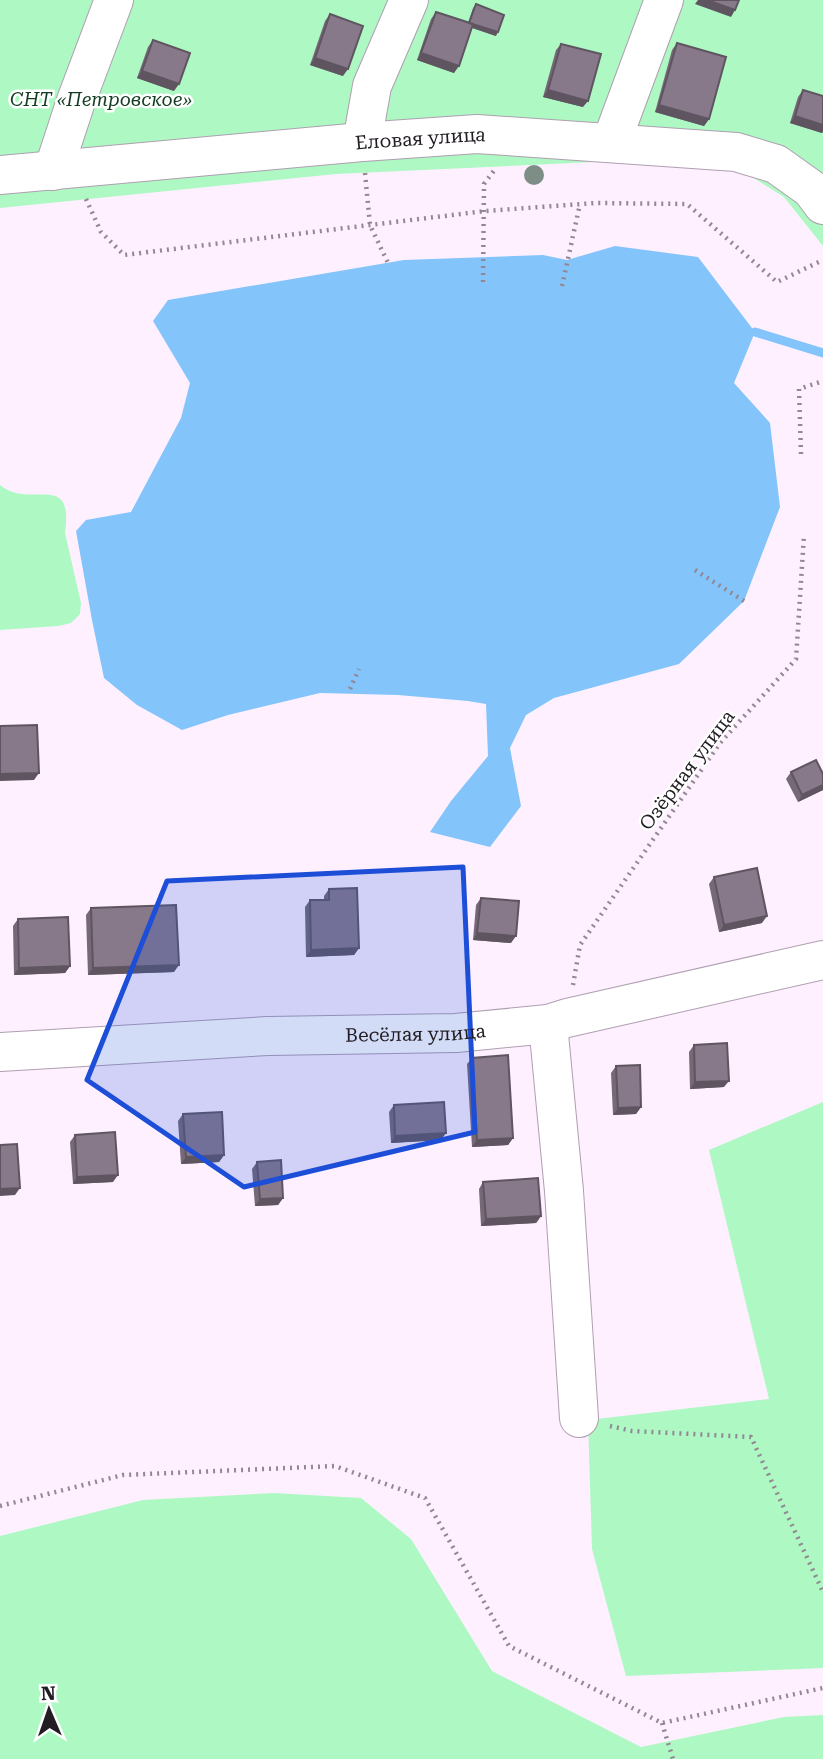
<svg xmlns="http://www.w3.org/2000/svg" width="823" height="1759" viewBox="0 0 823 1759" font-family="'Roboto Serif',serif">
<rect width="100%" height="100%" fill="#fef0ff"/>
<!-- green -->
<path fill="#adf8c3" d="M 0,0 L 823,0 L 823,246 L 784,197 L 738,168 L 636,160 L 336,174 L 0,208 Z
M 0,485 C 1,486 9,491 10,491 C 39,503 73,476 65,533 L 81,603 L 80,614 L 71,623 L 58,626 L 0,630 Z
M 823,1102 L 823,1668 L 626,1676 L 592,1549 L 588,1420 L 769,1399 L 709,1150 Z
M 274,1493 L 361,1498 L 411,1539 L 492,1671 L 641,1747 L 784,1717 L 823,1715 L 823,1759 L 0,1759 L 0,1536 L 143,1500 Z"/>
<!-- water -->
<path fill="#83c4fb" d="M 615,246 L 698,257 L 755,332 L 734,383 L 770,423 L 780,507 L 744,601 L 679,664 L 554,698 L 526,715 L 510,748 L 521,806 L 490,847 L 430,832 L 451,801 L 488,756 L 486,704 L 468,701 L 398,695 L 320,693 L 228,715 L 182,730 L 137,705 L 104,678 L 92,620 L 76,531 L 86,520 L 131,512 L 181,418 L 190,383 L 153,321 L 168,300 L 404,260 L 543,255 L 567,260 Z"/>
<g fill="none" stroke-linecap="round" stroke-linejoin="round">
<!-- stream -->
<path stroke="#83c4fb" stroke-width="9" d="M 755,332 L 823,353"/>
<!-- minor casing -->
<g stroke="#af9fb1" stroke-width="40">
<g id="minor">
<path d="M 362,142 L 372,86 L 409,0"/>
<path d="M 611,143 L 664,0"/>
<path d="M 53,171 L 76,101 L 114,0"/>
<path id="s1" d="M 0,175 L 362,142 L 477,134 L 736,152 L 776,164 L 811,189 L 823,205"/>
<path d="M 548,1024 L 564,1191 L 579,1418"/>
<path id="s2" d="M 0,1052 L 268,1036 L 456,1033 L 548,1024 L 567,1018 L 823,960"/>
</g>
</g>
<!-- path -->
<path stroke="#928893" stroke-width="4.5" stroke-dasharray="2 5" stroke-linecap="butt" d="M 365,173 L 370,225 L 388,263
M 86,199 L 101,232 L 124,255 L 485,211 L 596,203 L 687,204 L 777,282 L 823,260
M 483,282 L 484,184 L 496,168
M 562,286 L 580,204
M 801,454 L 799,389 L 823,381
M 695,570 L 744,601
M 350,689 L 359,669
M 573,985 L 580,945 L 720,743 L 796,659 L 804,535
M 610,1426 L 632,1431 L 751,1437 L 823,1592
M 0,1506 L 123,1475 L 335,1466 L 425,1498 L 509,1646 L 662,1723 L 823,1688
M 662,1723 L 673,1759"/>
<!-- minor -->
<use href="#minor" stroke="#fff" stroke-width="38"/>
</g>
<!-- trees -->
<circle fill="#7e8e87" cx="534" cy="175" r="10"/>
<!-- wall -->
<path fill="#756877" d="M 476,4 L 496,36 L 472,28 L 454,73 L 417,60 L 431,19 L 436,12 L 468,23 L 473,8 Z
M 330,14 L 343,76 L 310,65 L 325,21 Z
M 153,40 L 174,91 L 137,78 L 148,47 Z
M 677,43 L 709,119 L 704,126 L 655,112 L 672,50 Z
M 561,44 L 583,107 L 543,97 L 556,50 Z
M 803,90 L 823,96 L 822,133 L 790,123 L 798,97 Z
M 791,772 L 823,774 L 823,790 L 798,802 L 786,779 Z
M 714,877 L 762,923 L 719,932 L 709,884 Z
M 329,889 L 359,948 L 354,955 L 306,957 L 305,907 L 310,900 L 324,900 L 324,896 Z
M 481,898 L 511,943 L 473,940 L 476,905 Z
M 91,908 L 174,972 L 88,975 L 86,915 Z
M 18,919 L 70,966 L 65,973 L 14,975 L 13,926 Z
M 694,1045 L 724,1087 L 690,1089 L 689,1052 Z
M 472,1058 L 513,1138 L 508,1145 L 472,1147 L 467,1064 Z
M 616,1066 L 641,1107 L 636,1114 L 613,1115 L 611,1073 Z
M 394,1105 L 441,1140 L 391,1143 L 389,1112 Z
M 183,1114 L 224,1155 L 219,1162 L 181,1164 L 178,1121 Z
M 75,1135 L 113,1182 L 73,1184 L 70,1142 Z
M 257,1162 L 283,1198 L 278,1205 L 255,1206 L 252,1169 Z
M 483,1182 L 541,1216 L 536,1223 L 481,1226 L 479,1189 Z"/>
<!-- shaded-wall -->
<path fill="#5f5561" d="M 698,0 L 707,0 L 735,10 L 731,17 L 695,4 Z
M 469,23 L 498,32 L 496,36 L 467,26 Z
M 421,53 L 459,66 L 454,73 L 417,60 Z
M 315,58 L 348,69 L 343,76 L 310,65 Z
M 142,71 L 179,84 L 174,91 L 137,78 Z
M 548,90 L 588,101 L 583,107 L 543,97 Z
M 659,105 L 709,119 L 704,126 L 655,112 Z
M 795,116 L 823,125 L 823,132 L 822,133 L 790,123 Z
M 39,773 L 34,780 L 0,781 L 0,774 Z
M 823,785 L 823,790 L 798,802 L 802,795 Z
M 767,916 L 762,923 L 719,932 L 724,925 Z
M 477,933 L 516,936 L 511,943 L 473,940 Z
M 359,948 L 354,955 L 306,957 L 311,950 Z
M 179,965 L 174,972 L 88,975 L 93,968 Z
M 70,966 L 65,973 L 14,975 L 19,968 Z
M 729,1081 L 724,1087 L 690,1089 L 695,1082 Z
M 641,1107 L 636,1114 L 613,1115 L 618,1108 Z
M 446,1133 L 441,1140 L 391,1143 L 395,1136 Z
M 513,1138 L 508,1145 L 472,1147 L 477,1140 Z
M 224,1155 L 219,1162 L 181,1164 L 186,1157 Z
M 118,1175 L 113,1182 L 73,1184 L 77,1177 Z
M 20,1188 L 15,1195 L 0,1196 L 0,1189 Z
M 283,1198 L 278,1205 L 255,1206 L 260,1199 Z
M 541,1216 L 536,1223 L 481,1226 L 486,1219 Z"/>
<!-- building -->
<path fill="#88798a" stroke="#5f5561" stroke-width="2" d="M 707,0 L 739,0 L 735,10 Z
M 476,4 L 504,15 L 498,32 L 469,23 Z
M 436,12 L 473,24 L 459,66 L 421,53 Z
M 330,14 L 363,26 L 348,69 L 315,58 Z
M 153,40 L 190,53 L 179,84 L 142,71 Z
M 677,43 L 726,57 L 709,119 L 659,105 Z
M 561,44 L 601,54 L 588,101 L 548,90 Z
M 803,90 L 823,96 L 823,125 L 795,116 Z
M 37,725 L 39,773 L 0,774 L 0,726 Z
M 816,760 L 823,774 L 823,785 L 802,795 L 791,772 Z
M 757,868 L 767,916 L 724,925 L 714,877 Z
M 357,888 L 359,948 L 311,950 L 310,900 L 329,900 L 329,889 Z
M 481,898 L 519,901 L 516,936 L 477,933 Z
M 176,905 L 179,965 L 93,968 L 91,908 Z
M 68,917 L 70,966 L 19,968 L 18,919 Z
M 727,1043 L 729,1081 L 695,1082 L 694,1045 Z
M 508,1055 L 513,1138 L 477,1140 L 472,1058 Z
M 640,1065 L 641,1107 L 618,1108 L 616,1066 Z
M 444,1102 L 446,1133 L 395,1136 L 394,1105 Z
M 222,1112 L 224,1155 L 186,1157 L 183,1114 Z
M 115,1132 L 118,1175 L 77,1177 L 75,1135 Z
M 17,1144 L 20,1188 L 0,1189 L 0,1145 Z
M 281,1160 L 283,1198 L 260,1199 L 257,1162 Z
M 538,1178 L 541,1216 L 486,1219 L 483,1182 Z"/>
<!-- marked area -->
<path fill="#1d4ed8" fill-opacity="0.2" stroke="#1d4ed8" stroke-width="5" stroke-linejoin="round" d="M 463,867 L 475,1132 L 244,1187 L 87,1080 L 167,881 Z"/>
<g text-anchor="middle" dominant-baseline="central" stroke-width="5" stroke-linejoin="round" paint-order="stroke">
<!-- park labels -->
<g font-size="19" font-style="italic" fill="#153d24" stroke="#fff">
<text x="101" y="99">СНТ «Петровское»</text>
</g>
<!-- street labels -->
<g font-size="19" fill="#221c23" stroke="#fff">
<text stroke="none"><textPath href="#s1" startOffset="422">Еловая улица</textPath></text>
<text transform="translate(687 770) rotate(-53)">Озёрная улица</text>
<text stroke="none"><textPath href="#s2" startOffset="416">Весёлая улица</textPath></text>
</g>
</g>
<!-- north arrow -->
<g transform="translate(49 1710) rotate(358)" stroke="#ffffff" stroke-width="5" paint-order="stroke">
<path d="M0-5L12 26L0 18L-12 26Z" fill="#221c23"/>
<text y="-10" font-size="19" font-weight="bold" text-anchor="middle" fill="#221c23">N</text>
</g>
</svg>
